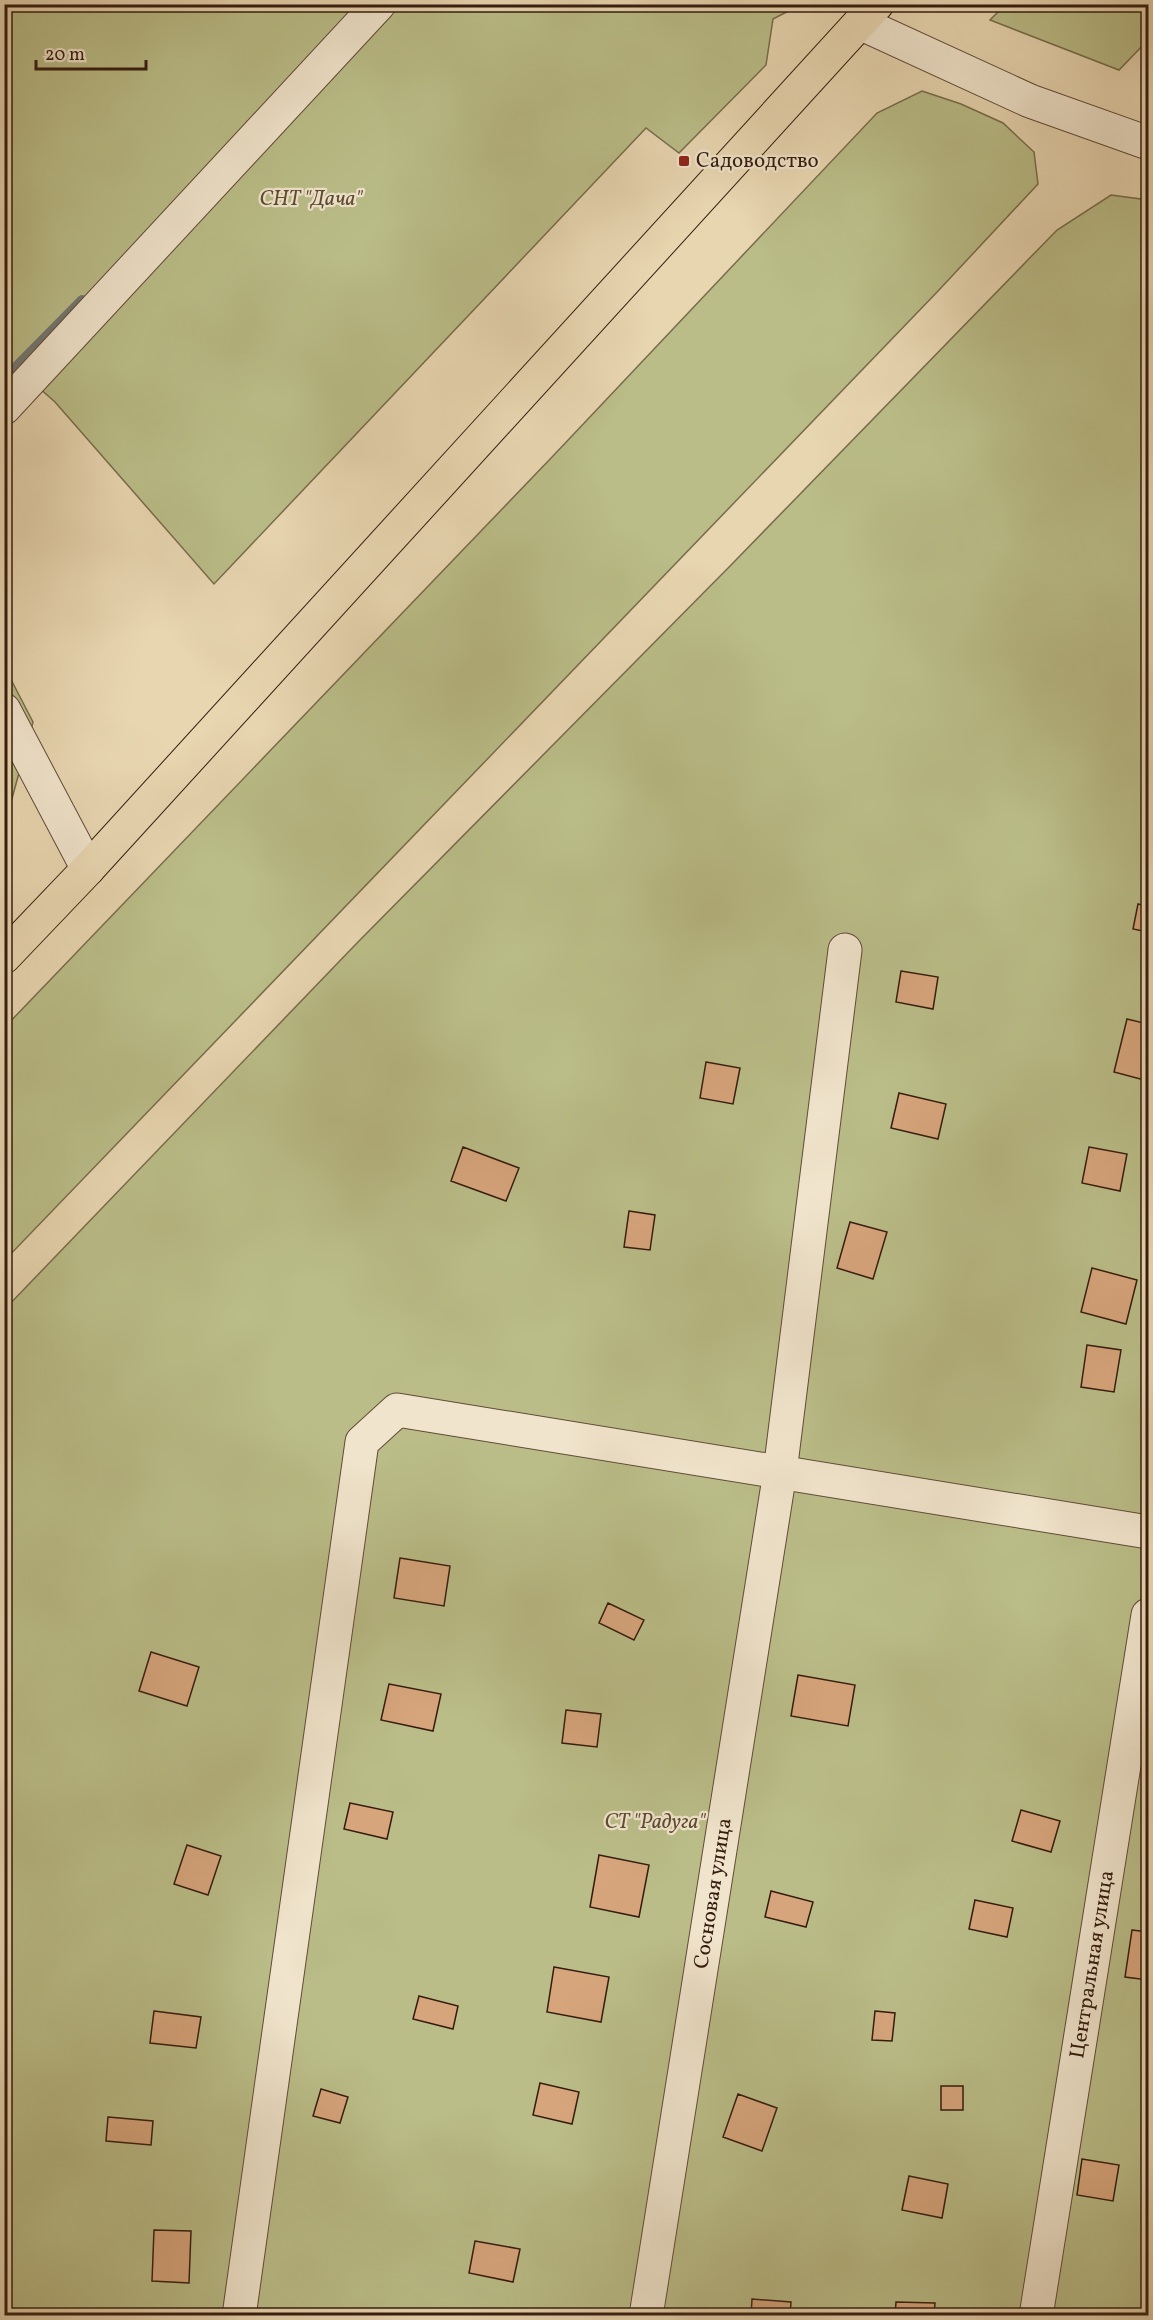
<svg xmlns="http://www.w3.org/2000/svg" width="1153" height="2320" viewBox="0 0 1153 2320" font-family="Vollkorn,serif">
<rect width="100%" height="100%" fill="#e8d6b1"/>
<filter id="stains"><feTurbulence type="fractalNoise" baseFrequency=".00333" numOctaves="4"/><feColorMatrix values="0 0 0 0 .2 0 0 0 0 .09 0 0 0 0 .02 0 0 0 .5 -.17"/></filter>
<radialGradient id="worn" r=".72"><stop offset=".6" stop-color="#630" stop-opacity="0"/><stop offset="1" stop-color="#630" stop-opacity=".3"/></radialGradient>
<!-- green -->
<path fill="#babd88" stroke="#786c4c" stroke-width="1.5" d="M 1006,4 L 1148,5 L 1148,40 L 1119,70 L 990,20 Z
M 5,5 L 800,5 L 773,19 L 766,65 L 679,153 L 646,128 L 214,584 L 55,402 L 5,358 Z
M 922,91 L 961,104 L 1003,123 L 1034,152 L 1038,184 L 939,290 L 5,1260 L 5,1027 L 553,456 L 877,113 Z
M 1111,195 L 1148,200 L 1148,2315 L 5,2315 L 4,1310 L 357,943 L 733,563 L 1057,230 Z
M 5,668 L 33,722 L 5,824 Z"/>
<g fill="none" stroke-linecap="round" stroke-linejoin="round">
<!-- stream -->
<path stroke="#727973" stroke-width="10" d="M 4,379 L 82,300"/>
</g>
<!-- building -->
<path fill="#d7a57c" stroke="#351c0f" stroke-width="1.5" d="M 1138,904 L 1148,906 L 1148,932 L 1133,929 Z
M 901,971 L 938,977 L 933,1009 L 896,1002 Z
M 1127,1019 L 1148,1024 L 1148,1081 L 1114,1072 Z
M 706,1062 L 740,1068 L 733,1104 L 700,1098 Z
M 899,1093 L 946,1104 L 938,1139 L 891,1128 Z
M 463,1147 L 519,1168 L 506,1201 L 451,1181 Z
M 1089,1147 L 1127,1154 L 1120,1191 L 1082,1183 Z
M 629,1211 L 655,1215 L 650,1250 L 624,1247 Z
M 850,1222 L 887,1232 L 873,1279 L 837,1268 Z
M 1092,1268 L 1137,1280 L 1126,1324 L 1081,1312 Z
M 1087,1345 L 1121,1350 L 1114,1392 L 1081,1387 Z
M 400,1558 L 450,1566 L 444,1606 L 394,1598 Z
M 608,1603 L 644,1620 L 634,1640 L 599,1623 Z
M 151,1652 L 199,1667 L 187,1706 L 139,1691 Z
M 798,1675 L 855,1685 L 848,1726 L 791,1716 Z
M 389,1684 L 441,1694 L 433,1731 L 381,1720 Z
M 566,1710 L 601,1714 L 597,1747 L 562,1743 Z
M 350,1803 L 393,1812 L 387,1839 L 344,1829 Z
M 1021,1810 L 1060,1821 L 1051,1852 L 1012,1841 Z
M 187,1845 L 221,1856 L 208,1895 L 174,1884 Z
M 599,1855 L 649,1865 L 639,1917 L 590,1907 Z
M 771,1891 L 813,1902 L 806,1927 L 765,1917 Z
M 975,1900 L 1013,1908 L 1007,1937 L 969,1929 Z
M 1132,1930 L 1148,1932 L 1148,1980 L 1125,1977 Z
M 554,1967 L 609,1977 L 601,2022 L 547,2012 Z
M 419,1996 L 458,2006 L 453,2029 L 413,2019 Z
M 154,2011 L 201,2017 L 196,2048 L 150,2043 Z
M 875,2011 L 895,2013 L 892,2041 L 872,2040 Z
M 540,2083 L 579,2092 L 572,2124 L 533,2115 Z
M 941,2086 L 963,2086 L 963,2110 L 941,2110 Z
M 321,2089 L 348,2097 L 340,2123 L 313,2116 Z
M 738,2094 L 777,2108 L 762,2151 L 723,2137 Z
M 108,2117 L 153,2121 L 151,2145 L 106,2141 Z
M 1082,2159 L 1119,2165 L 1113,2201 L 1077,2195 Z
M 909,2176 L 948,2184 L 942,2218 L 902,2210 Z
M 154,2230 L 191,2231 L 189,2283 L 152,2281 Z
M 475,2241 L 520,2249 L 513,2282 L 469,2273 Z
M 752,2299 L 791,2302 L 790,2316 L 751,2316 Z
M 896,2302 L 935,2303 L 934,2316 L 895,2316 Z"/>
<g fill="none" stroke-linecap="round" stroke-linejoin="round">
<!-- minor casing -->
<g stroke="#624a38" stroke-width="35">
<g id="minor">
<path d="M 860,23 L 1030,101 L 1148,143"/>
<path d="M 4,408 L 379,4"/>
<path d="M 4,710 L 88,869"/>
<path d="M 239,2316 L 362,1442 L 397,1410 L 1148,1532"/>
<path id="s1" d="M 646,2316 L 780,1472 L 845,950"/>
<path id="s2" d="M 1036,2316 L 1148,1615"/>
</g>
</g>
<!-- major casing -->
<g stroke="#351c0f" stroke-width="35">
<path id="major" d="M 4,957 L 88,869 L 877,4"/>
</g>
<!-- minor -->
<use href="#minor" stroke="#f0e4cc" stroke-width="33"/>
<!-- major -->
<use href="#major" stroke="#e8d6b1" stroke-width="33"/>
</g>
<!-- markers -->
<rect fill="#8f2418" stroke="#f0e4cc" stroke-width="2" x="678" y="155" width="12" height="12" rx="3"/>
<g text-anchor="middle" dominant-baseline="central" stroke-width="4.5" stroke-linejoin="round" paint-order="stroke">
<!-- poi labels -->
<g font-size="21" fill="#351c0f" stroke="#f0e4cc" text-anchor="start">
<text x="696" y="161">Садоводство</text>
</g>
<!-- park labels -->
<g font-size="21" font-style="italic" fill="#5d4c33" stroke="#f0e4cc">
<text x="311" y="199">СНТ "Дача"</text>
<text x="655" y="1822">СТ "Радуга"</text>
</g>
<!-- street labels -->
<g font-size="21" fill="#351c0f" stroke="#f0e4cc">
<text stroke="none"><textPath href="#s1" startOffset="428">Сосновая улица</textPath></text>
<text stroke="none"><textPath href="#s2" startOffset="356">Центральная улица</textPath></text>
</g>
</g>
<!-- margin -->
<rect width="1153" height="2320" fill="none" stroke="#e8d6b1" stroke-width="24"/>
<rect x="6" y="6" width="1141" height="2308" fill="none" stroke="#351c0f" stroke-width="3"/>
<rect x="12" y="12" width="1129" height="2296" fill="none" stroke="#351c0f" stroke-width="1.5"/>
<!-- scale -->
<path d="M36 60v9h110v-9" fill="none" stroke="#351c0f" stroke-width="3"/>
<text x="45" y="60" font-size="18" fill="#351c0f" stroke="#f0e4cc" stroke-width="4.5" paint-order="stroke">20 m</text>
<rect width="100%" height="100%" filter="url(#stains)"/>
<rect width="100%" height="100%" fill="url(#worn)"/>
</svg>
